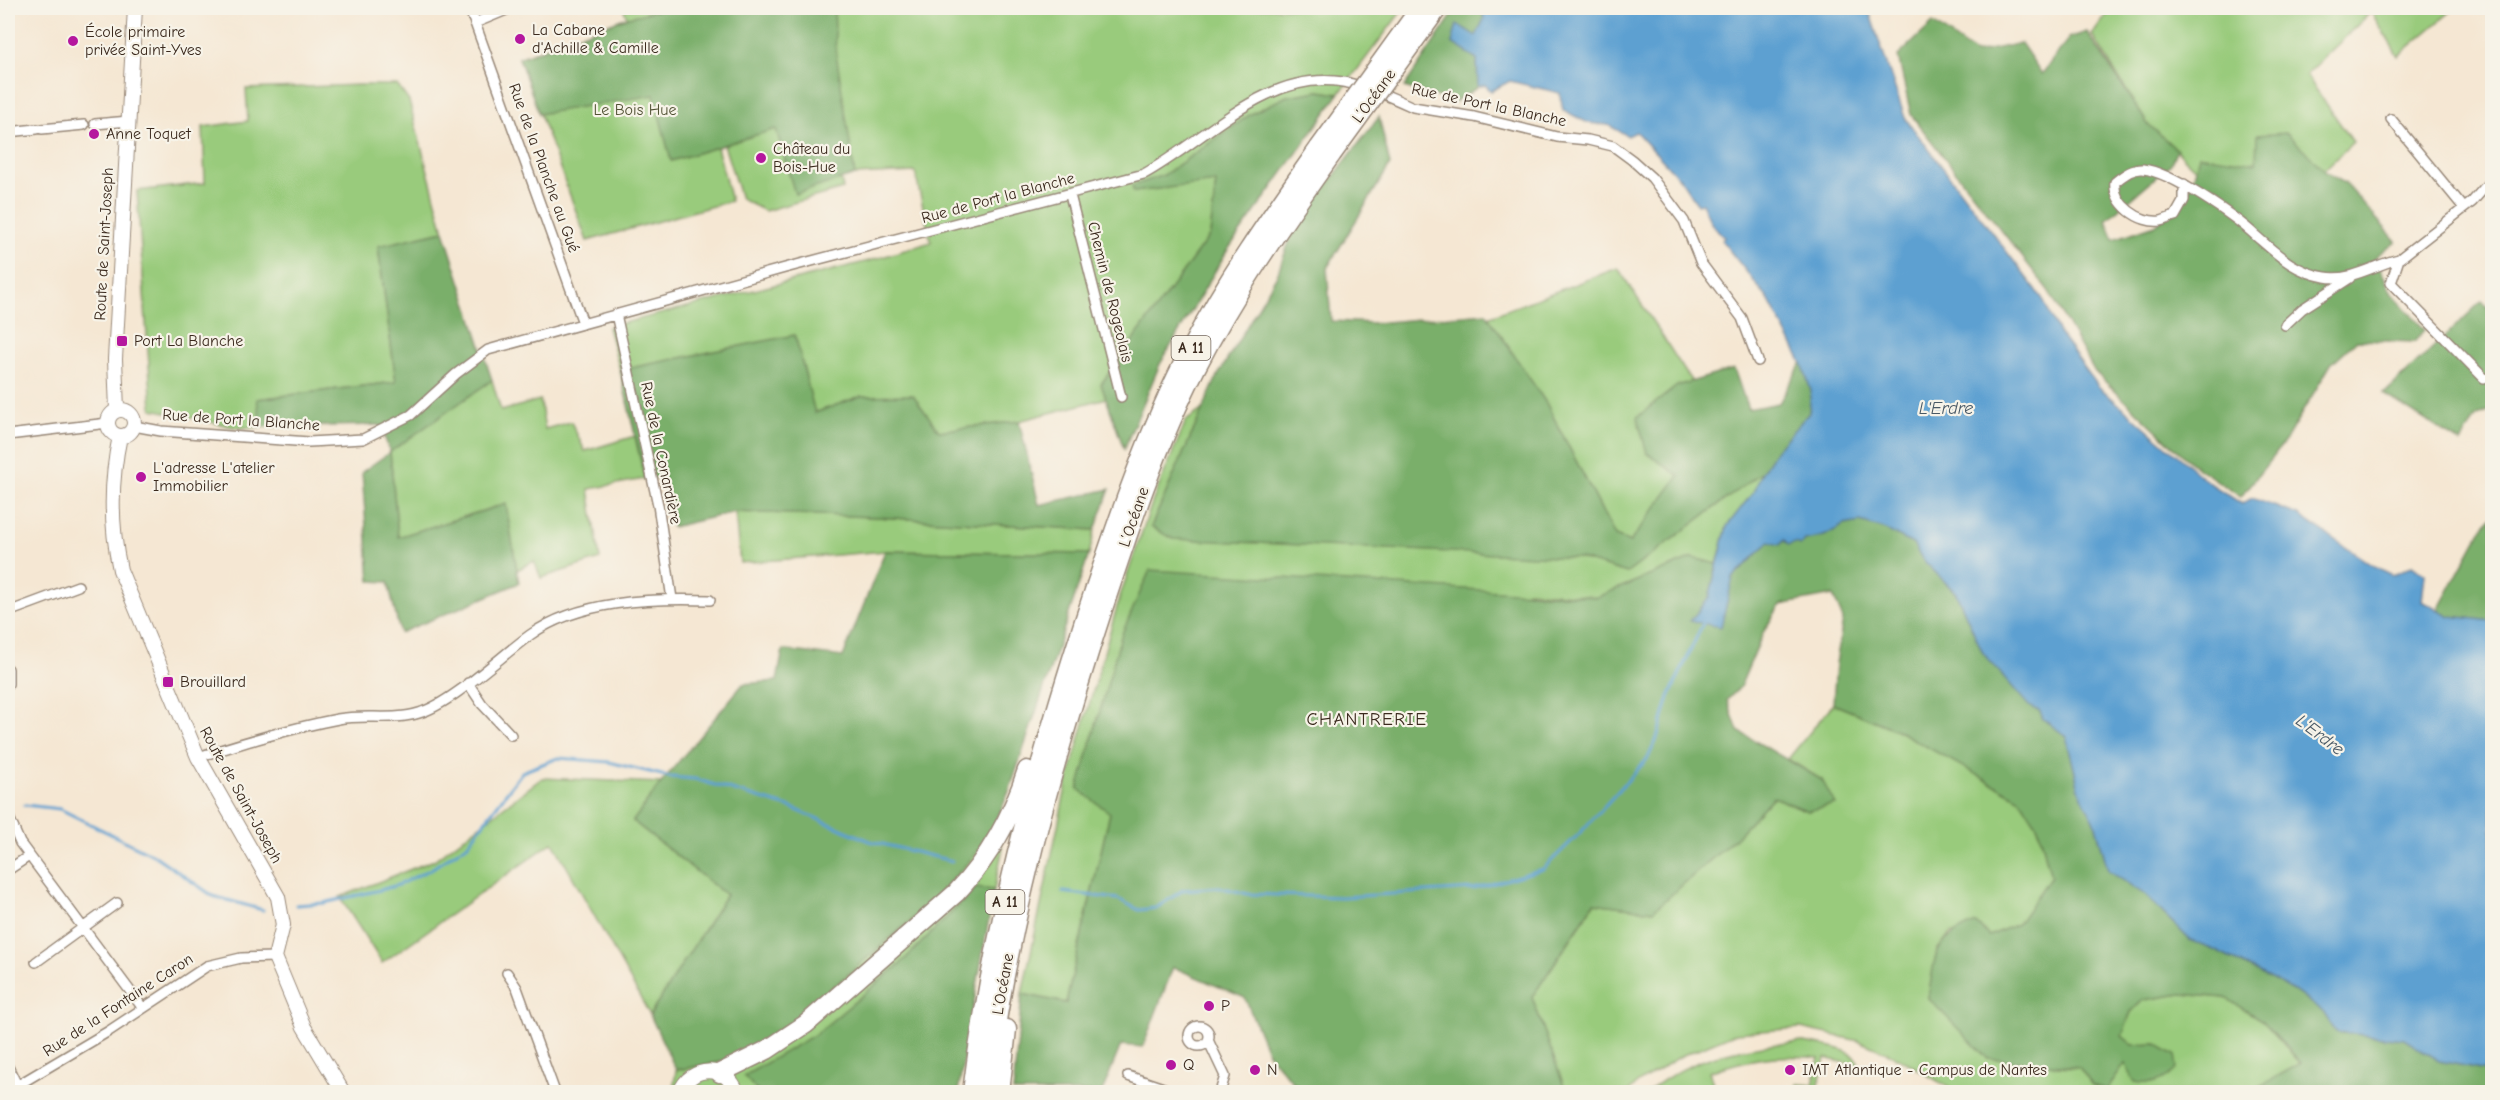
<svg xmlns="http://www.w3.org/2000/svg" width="2500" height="1100" viewBox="0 0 2500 1100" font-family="'Comic Neue',sans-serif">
<rect width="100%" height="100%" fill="#f7f3e8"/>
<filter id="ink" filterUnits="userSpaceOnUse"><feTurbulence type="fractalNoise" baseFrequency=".0167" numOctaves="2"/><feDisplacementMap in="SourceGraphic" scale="12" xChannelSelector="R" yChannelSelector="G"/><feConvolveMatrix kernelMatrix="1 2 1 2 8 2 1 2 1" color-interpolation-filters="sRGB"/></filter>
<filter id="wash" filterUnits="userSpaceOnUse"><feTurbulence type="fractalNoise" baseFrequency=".008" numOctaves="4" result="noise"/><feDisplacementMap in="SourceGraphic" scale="24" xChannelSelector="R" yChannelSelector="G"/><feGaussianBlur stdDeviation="1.35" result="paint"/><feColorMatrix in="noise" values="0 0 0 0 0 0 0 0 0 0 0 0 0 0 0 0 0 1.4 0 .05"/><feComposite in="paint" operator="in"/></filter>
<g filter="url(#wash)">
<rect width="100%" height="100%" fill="#f5e7d3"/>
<!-- green -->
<path fill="#99cb7b" stroke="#6a7a4c" stroke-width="1.5" d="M 623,8 L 1404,8 L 1339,94 L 1319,91 L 1287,96 L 1251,114 L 1164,175 L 1132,186 L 1134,192 L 1216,182 L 1210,235 L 1101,384 L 1107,398 L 1019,421 L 939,431 L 861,396 L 814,413 L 795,335 L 620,370 L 608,327 L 869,261 L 931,242 L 915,172 L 855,175 L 841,179 L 843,189 L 765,211 L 741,199 L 724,145 L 717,147 L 731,201 L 587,241 L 519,58 L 627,17 Z
M 2112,8 L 2455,8 L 2398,56 L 2371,12 L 2306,75 L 2353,142 L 2261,231 L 2147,123 L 2092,35 Z
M 360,85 L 397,85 L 409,101 L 444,231 L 378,247 L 396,382 L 258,399 L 261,427 L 238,428 L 152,409 L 137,191 L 205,183 L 203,127 L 248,121 L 246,89 Z
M 1618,268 L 1692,382 L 1677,386 L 1647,453 L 1680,476 L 1630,542 L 1615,536 L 1546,403 L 1488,317 Z
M 492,380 L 501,411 L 540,400 L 545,429 L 571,422 L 585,451 L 635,436 L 645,479 L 589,489 L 600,559 L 541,578 L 534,561 L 517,570 L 505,504 L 398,537 L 390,452 Z
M 1203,409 L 1151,527 L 1578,558 L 1627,573 L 1762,472 L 1755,490 L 1727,526 L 1717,564 L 1693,558 L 1597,597 L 1528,591 L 1110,813 L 1066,1003 L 1022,994 L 1067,783 L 1120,596 L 1153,500 L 1186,421 Z
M 735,512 L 876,517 L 1095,530 L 1089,554 L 886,551 L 740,563 Z
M 1833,704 L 1897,730 L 2021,799 L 2038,827 L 2051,876 L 2018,924 L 1989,936 L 1951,933 L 1937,950 L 1928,998 L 2055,1066 L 2079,1067 L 2092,1085 L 2156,1044 L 2133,1045 L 2122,1036 L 2131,1012 L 2143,1000 L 2182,994 L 2226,998 L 2263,1021 L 2301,1064 L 2255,1089 L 2255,1092 L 1956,1092 L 1901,1059 L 1859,1041 L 1801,1028 L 1736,1033 L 1681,1056 L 1638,1083 L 1628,1092 L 1566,1092 L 1532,997 L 1595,903 L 1653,911 L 1734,839 L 1773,797 L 1808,811 L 1822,780 L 1788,759 Z
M 542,778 L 661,783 L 633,821 L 726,895 L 650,1015 L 553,842 L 382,963 L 340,897 L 434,860 Z
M 991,833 L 1003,848 L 994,890 L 989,890 L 816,1034 L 745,1076 L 758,1092 L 673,1092 L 676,1070 L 716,1063 Z
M 1804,1042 C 1821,1046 1855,1046 1859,1066 L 1825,1058 L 1817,1092 L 1797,1092 L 1797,1084 L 1813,1085 L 1819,1058 C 1776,1054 1749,1058 1709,1072 L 1716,1092 L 1648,1092 C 1692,1055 1749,1045 1804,1042 Z"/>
<!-- forest -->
<path fill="#7aaf6b" stroke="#5a6c44" stroke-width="1.5" d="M 667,8 L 834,8 L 836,53 L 855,175 L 795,194 L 776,129 L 671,161 L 654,95 L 539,114 L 519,58 L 628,17 Z
M 1457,8 L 1481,8 L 1484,19 L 1476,37 L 1478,87 L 1455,102 L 1404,87 Z
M 1933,23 L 1975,53 L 2021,43 L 2042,74 L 2069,38 L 2087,32 L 2147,123 L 2177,150 L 2170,165 L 2106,220 L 2114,239 L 2158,224 L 2192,185 L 2199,155 L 2256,163 L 2257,135 L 2287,133 L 2326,172 L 2346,184 L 2396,241 L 2375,257 L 2392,294 L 2425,330 L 2414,342 L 2357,340 L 2331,364 L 2285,441 L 2241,497 L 2191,463 L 2095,372 L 2048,290 L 1911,115 L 1898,56 Z
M 1319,91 L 1339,94 L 1227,251 L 1160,364 L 1124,449 L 1101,384 L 1210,235 L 1216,182 L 1134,192 L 1132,186 L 1164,175 L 1251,114 L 1287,96 Z
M 1379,117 L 1390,165 L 1327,268 L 1331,321 L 1375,323 L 1486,313 L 1546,403 L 1615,536 L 1630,542 L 1679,476 L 1647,453 L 1637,417 L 1677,386 L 1734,369 L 1748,409 L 1779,403 L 1802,362 L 1811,391 L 1809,413 L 1776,450 L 1762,472 L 1627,573 L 1578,558 L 1173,539 L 1151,527 L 1217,377 L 1277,275 L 1294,228 Z
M 444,231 L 492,380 L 390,452 L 398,537 L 506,504 L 519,583 L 400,633 L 388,582 L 370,581 L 362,472 L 390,452 L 380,425 L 261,427 L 257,399 L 396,382 L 378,246 Z
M 2482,301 L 2492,312 L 2492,409 L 2476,417 L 2461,443 L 2384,394 Z
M 795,335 L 815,413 L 861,396 L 913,395 L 939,431 L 1019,421 L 1039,505 L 1110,489 L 1095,530 L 876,517 L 735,512 L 672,527 L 663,477 L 645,479 L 620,370 Z
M 2492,517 L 2492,621 L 2450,616 L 2438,610 L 2484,525 Z
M 1860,522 L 1884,529 L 1913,544 L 1923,560 L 1956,593 L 1983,653 L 2029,705 L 2040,711 L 2043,719 L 2066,736 L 2080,793 L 2095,822 L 2108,870 L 2145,895 L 2190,940 L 2216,951 L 2294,991 L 2323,1012 L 2336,1032 L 2404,1039 L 2439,1061 L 2492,1071 L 2492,1092 L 2404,1092 L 2366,1087 L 2365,1092 L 2255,1092 L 2255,1089 L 2301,1063 L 2263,1021 L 2226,998 L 2182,994 L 2143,1000 L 2131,1012 L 2122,1036 L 2133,1045 L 2156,1044 L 2175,1055 L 2177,1069 C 2164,1081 2152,1086 2135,1082 L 2125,1064 L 2107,1090 L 2092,1085 L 2079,1067 L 1987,1058 L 1928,998 C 1936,955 1931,941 1976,923 L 1989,936 L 2018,924 L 2051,876 L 2038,827 L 2020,799 L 1897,730 L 1833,704 L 1836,664 L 1843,619 L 1833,595 L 1780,605 L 1764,631 L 1740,687 L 1727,700 L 1738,731 L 1822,780 L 1835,804 L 1808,811 L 1773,797 L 1734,839 L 1653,911 L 1594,903 L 1532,997 L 1566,1092 L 1319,1092 L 1295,1085 L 1268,1053 L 1245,998 L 1173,967 L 1143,1047 L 1121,1045 L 1102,1092 L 1013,1092 L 1022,994 L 1066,1003 L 1110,813 L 1078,789 L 1121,636 L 1150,570 L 1597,597 L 1693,558 L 1717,564 L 1709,598 L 1733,578 L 1769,542 L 1824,536 L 1844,525 Z
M 885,551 L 1089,554 L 1010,789 L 991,833 L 972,858 L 930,904 L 790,1024 L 739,1056 L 716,1063 L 676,1070 L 650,1015 L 726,895 L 633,821 L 661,783 L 743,684 L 777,681 L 783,650 L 843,657 Z
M 976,888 L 994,890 L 958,1092 L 758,1092 L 744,1076 L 816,1034 L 899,965 Z"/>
<!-- water -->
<path fill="#5da0d1" stroke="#4c6578" stroke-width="1.5" d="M 1481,8 L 1871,8 L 1869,11 L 1905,118 L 2042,298 L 2059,333 L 2098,386 L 2208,482 L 2242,504 L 2252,498 L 2298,515 L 2372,565 L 2393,575 L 2413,565 L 2425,574 L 2422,601 L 2450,616 L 2492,621 L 2492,1071 L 2439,1061 L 2404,1039 L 2336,1032 L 2323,1012 L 2294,991 L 2216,951 L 2190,940 L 2145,895 L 2108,870 L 2095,822 L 2080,793 L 2066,736 L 2043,719 L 2040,711 L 2029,706 L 1983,653 L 1956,593 L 1923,560 L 1913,544 L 1884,529 L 1860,522 L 1844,525 L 1824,536 L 1805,540 L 1801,545 L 1796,543 L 1788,545 L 1784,540 L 1780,545 L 1769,542 L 1733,578 L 1721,627 L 1690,621 L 1709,598 L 1727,526 L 1755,490 L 1762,472 L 1776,450 L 1809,413 L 1811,391 L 1802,363 L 1768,299 L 1722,241 L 1724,237 L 1711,223 L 1702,203 L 1697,204 L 1681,180 L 1636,132 L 1628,136 L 1608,125 L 1588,123 L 1563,110 L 1560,93 L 1510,81 L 1491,91 L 1485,85 L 1478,87 L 1477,59 L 1452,43 L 1457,24 L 1476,36 L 1484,19 Z"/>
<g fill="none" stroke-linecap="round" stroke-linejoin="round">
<!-- stream -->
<path stroke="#5da0d1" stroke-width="3" d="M 25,805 L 60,809 L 155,856 L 213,896 L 263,910
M 1063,892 L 1118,899 L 1139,910 L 1156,908 L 1183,890 L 1219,887 L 1248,894 L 1342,897 L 1474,889 L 1543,869 L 1581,832 L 1648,758 L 1657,738 L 1669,697 L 1704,621
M 296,905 L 324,903 L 380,890 L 398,885 L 431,869 L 467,845 L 522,772 L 558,758 L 609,762 L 670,777 L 695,779 L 792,808 L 870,841 L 952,861"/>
</g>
</g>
<g filter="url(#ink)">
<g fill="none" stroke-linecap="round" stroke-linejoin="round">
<!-- street casing -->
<g stroke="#988878" stroke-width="12">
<path id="street" d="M 469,8 L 475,23 L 511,8
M 475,23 L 583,323
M 2391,119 L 2464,208
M 95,124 L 129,121
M 42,129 L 84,125
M 8,132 L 37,129
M 2184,184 L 2184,200 L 2175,216 C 2171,217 2165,220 2161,221 C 2140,224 2112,204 2115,182 C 2123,176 2132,168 2143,169 C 2171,172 2235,216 2256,236 C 2278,255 2295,272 2325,277 C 2350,282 2376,264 2399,259
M 1070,195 L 1121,397
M 616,314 L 658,505 L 672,599
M 2285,325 L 2302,309 L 2350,278
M 2484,378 L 2391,283 L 2399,259 L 2472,202 L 2492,179
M 134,426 L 161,431 L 309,442 L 363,439 L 411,415 L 456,374 L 488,350 L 785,268 L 1144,174 C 1206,140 1267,69 1343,82 C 1367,86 1391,97 1413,107 L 1474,117 L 1557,137 L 1588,140 L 1613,146 L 1632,160 L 1652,178 L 1684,221 L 1701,263 L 1742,318 L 1758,361
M 8,435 L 108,423
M 8,612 L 78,586
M 8,669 L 8,684
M 468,683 L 482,704 L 511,735
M 198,757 C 243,743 291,728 338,719 C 364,714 394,721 419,713 C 451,704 501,656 530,635 C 579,600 652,598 710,600
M 8,815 L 20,843 L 142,1007
M 8,870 L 29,856
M 36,962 L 117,903
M 507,973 L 517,988 L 555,1092
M1189 1036a10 10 0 1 1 20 0a10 10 0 1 1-20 0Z
M 1208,1040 L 1225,1076 L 1220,1092
M 8,1067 L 17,1085
M 1128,1076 L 1175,1092
M 8,1091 L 109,1031 L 207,966 L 241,958 L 275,957"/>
</g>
<!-- secondary casing -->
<g stroke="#988878" stroke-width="16">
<path id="secondary" d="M108 423a13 13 0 1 1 26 0a13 13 0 1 1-26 0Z
M 117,410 L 115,359 L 135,8
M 120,436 C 110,482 110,524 120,570 L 198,757 L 278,897 L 283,925 L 275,957 L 304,1027 L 343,1092
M 680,1092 C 690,1065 727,1064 737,1092"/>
</g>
<!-- highway casing -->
<g stroke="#988878" stroke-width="21">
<path id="highway" d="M 720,1073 L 767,1050 L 806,1024 L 956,893 C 990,857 1012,817 1027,770
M 972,1092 C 992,931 1034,775 1084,621 C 1115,527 1146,433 1192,346 C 1228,276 1274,212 1319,148
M 986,1092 C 1008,927 1051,768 1103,609 C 1130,527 1157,445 1196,368 C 1235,292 1283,223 1332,154
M 1000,1092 L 1007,1029"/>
</g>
<!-- street -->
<use href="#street" stroke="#fff" stroke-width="9"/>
<!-- secondary -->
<use href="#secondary" stroke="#fff" stroke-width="14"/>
<!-- highway -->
<use href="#highway" stroke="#fff" stroke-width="18"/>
<!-- highway-bridge casing -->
<g stroke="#988878" stroke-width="21" stroke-linecap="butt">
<path id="highway-bridge" d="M 1319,148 L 1420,8
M 1332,154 L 1438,8"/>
</g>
<!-- highway-bridge -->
<use href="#highway-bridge" stroke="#fff" stroke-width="18"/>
</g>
</g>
<!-- markers -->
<g fill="#b5179e" stroke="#f7f3e8" stroke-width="2">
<circle cx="520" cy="39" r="6"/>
<circle cx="73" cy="41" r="6"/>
<circle cx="94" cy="134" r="6"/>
<circle cx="761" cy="158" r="6"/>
<rect x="116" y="335" width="12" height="12" rx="3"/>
<circle cx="141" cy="477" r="6"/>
<rect x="162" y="676" width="12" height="12" rx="3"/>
<circle cx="1209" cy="1006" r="6"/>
<circle cx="1171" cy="1065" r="6"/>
<circle cx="1255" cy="1070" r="6"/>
<circle cx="1790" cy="1070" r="6"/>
</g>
<g text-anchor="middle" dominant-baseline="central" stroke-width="4.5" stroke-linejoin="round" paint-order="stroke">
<!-- shield labels -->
<g fill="#f7f3e8" stroke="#73665b" stroke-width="1.5">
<rect x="1171.5" y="336" width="39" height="24" rx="4.5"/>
<rect x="985.5" y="890" width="39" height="24" rx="4.5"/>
</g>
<g font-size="15" font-weight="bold" fill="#3b2a1e">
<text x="1191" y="348">A 11</text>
<text x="1005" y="902">A 11</text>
</g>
<!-- poi labels -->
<g font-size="16" fill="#3b2a1e" stroke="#f7f3e8" text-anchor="start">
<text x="532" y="30">La Cabane<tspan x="532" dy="18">d'Achille &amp; Camille</tspan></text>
<text x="85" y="32">École primaire<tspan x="85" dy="18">privée Saint-Yves</tspan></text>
<text x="106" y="134">Anne Toquet</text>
<text x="773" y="149">Château du<tspan x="773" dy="18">Bois-Hue</tspan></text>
<text x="134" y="341">Port La Blanche</text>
<text x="153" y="468">L'adresse L'atelier<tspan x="153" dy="18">Immobilier</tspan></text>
<text x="180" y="682">Brouillard</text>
<text x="1221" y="1006">P</text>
<text x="1183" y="1065">Q</text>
<text x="1267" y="1070">N</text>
<text x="1802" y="1070">IMT Atlantique - Campus de Nantes</text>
</g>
<!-- street labels -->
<g font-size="16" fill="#3b2a1e" stroke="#f7f3e8">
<text transform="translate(1374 96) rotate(-54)">L’Océane</text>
<text transform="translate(1489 105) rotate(12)">Rue de Port la Blanche</text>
<text transform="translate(544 168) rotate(70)">Rue de la Planche au Gué</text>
<text transform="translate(998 198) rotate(-15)">Rue de Port la Blanche</text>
<text transform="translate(104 244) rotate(-87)">Route de Saint-Joseph</text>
<text transform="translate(1110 292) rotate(76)">Chemin de Rogeolais</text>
<text transform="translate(241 420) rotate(4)">Rue de Port la Blanche</text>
<text transform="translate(661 453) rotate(78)">Rue de la Conardière</text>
<text transform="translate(1134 517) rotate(-71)">L’Océane</text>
<text transform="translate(241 795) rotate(61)">Route de Saint-Joseph</text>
<text transform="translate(1003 984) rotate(-80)">L’Océane</text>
<text transform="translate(118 1005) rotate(-33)">Rue de la Fontaine Caron</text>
</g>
<!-- park labels -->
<g font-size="16" fill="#525235" stroke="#f7f3e8">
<text x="635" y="110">Le Bois Hue</text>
</g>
<!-- water labels -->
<g font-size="18" font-style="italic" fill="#495966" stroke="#f7f3e8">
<text x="1946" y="408">L'Erdre</text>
<text transform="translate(2320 735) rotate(37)">L'Erdre</text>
</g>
<!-- neighbourhood labels -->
<g font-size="18" letter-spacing="1.5" fill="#3b2a1e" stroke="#f7f3e8">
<text x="1367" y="719">CHANTRERIE</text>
</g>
</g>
<!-- margin -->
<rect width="2500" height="1100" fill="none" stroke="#f7f3e8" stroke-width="30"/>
</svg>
